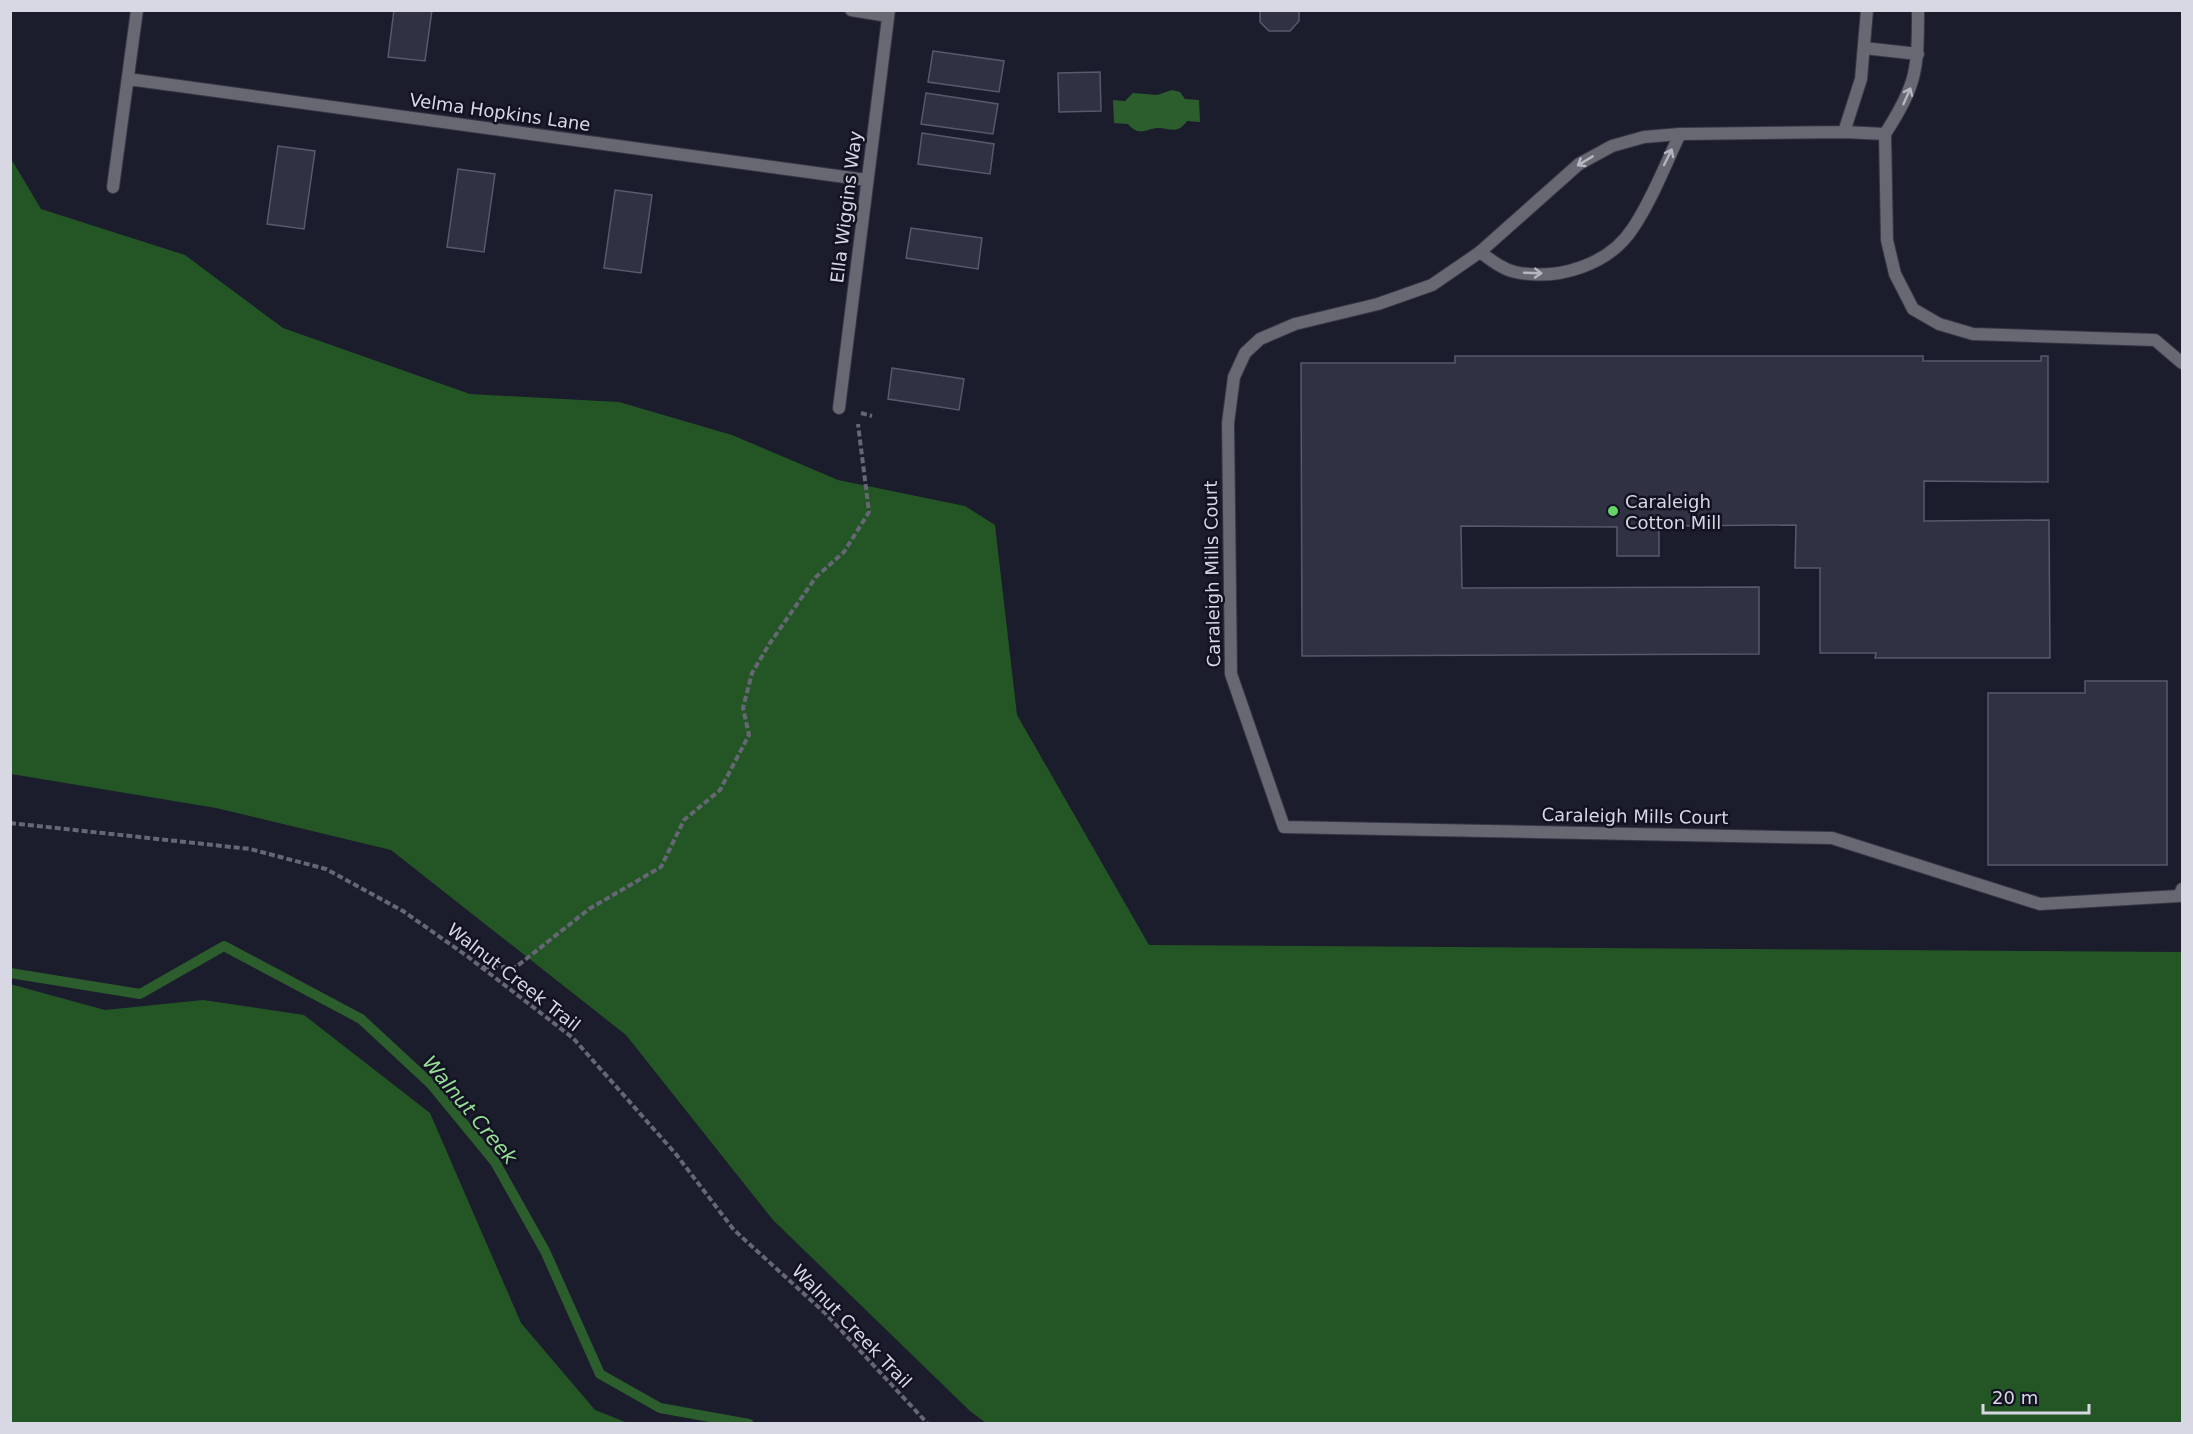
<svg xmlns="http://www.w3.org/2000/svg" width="2193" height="1434" viewBox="0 0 2193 1434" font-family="'DejaVu Sans',sans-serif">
<rect width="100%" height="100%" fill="#1b1c2c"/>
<!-- forest -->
<path fill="#245625" d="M 10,157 L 41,209 L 185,255 L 283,328 L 470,394 L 619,402 L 732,435 L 838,480 L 965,506 L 995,525 L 1017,715 L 1149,945 L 2182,952 L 2182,1423 L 986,1423 L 970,1411 L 773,1220 L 626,1035 L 391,850 L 216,808 L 11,774 Z
M 10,984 L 105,1010 L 203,1000 L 304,1015 L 430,1113 L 521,1323 L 595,1410 L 628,1423 L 11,1423 Z"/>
<!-- water -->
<path fill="#2c5e2d" d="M 1172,90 L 1180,92 L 1185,99 L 1199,100 L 1200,122 L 1187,121 C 1177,135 1171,128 1158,128 C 1145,129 1139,137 1128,124 L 1114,123 L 1113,100 L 1125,101 L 1133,93 L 1157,95 Z"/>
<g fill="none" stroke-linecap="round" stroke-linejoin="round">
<!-- stream -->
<path stroke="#2c5e2d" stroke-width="10" d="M 10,973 L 140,994 L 224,946 L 361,1019 L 431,1084 L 495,1162 L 545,1251 L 600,1374 L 660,1408 L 749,1424"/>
</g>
<!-- building -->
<path fill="#303143" stroke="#57596c" stroke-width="1.5" d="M 394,10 L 432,10 L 425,61 L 388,57 Z
M 1260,10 L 1299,10 L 1299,21 L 1290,31 L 1269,31 L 1260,22 Z
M 933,51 L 1004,61 L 999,92 L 928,82 Z
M 1100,72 L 1101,111 L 1059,112 L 1058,73 Z
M 926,93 L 998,104 L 993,134 L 921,124 Z
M 922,133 L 994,144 L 990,174 L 918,164 Z
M 278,146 L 315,151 L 304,229 L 267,224 Z
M 458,169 L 495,174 L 484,252 L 447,247 Z
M 615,190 L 652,195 L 641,273 L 604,268 Z
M 911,228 L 982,238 L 978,269 L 906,258 Z
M 1455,356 L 1923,356 L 1923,361 L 2041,361 L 2041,356 L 2048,356 L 2048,482 L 1924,481 L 1924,521 L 2049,520 L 2050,658 L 1875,658 L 1876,653 L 1820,653 L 1820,568 L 1795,568 L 1796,525 L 1659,526 L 1659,556 L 1617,556 L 1617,527 L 1461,526 L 1462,588 L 1759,587 L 1759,654 L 1302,656 L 1301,363 L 1455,363 Z
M 892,368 L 964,379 L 959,410 L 888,399 Z
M 2085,681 L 2167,681 L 2167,865 L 1988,865 L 1988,693 L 2085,693 Z"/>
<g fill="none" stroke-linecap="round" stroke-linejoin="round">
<!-- service casing -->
<g stroke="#353646" stroke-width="14">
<path id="service" d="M 851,10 L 888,16
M 1864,48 L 1918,54
M 1480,252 C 1491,260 1502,269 1515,272 C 1558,281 1609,265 1633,228 C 1652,200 1665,165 1680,134"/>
</g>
<!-- minor casing -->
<g stroke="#353646" stroke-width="14">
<path id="minor" d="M 128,79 L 867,180
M 1844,132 L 1861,79 L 1867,10
M 1885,134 C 1917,84 1918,70 1918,10
M 113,187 L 137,10
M 2182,363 L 2155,340 L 1973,334 L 1939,324 L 1913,309 L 1895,274 L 1887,240 L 1885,134 L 1844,132 L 1680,134 L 1644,137 L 1612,146 L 1579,164 L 1480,252 L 1432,285 L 1378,304 L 1295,324 L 1260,339 L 1245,353 L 1234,377 L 1228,423 L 1231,674 L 1284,827 L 1832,838 L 2040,904 L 2179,896 L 2182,889
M 839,408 L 889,10"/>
</g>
<!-- path -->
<path stroke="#666775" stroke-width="4" stroke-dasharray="6 3" stroke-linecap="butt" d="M 861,413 L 872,416
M 10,823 L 250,849 L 326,869 L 403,911 L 467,956 L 573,1038 L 675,1153 L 734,1230 L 825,1313 L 928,1424
M 483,967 L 516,967 L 589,909 L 661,867 L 684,820 L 720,790 L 749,735 L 743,708 L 752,673 L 770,643 L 816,577 L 844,552 L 869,512 L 858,424"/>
<!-- service -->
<use href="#service" stroke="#676871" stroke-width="12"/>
<!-- minor -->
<use href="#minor" stroke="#676871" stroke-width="12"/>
</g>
<!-- one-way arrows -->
<defs><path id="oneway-shaft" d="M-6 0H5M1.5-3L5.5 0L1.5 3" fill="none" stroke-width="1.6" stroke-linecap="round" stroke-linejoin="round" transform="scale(1.5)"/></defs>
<g stroke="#b5b6c1">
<use href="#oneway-shaft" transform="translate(1907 96) rotate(-66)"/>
<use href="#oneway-shaft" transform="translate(1668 157) rotate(-64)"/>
<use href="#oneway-shaft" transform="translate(1585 161) rotate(149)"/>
<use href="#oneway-shaft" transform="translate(1533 273) rotate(2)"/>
</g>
<!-- markers -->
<circle fill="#65d467" stroke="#121222" stroke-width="2" cx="1613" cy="511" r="6"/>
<g text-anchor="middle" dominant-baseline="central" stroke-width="5" stroke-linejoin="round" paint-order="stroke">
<!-- street labels -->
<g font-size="18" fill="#d7d8e3" stroke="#121222">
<text transform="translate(500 112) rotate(8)">Velma Hopkins Lane</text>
<text transform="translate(846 207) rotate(-83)">Ella Wiggins Way</text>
<text transform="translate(1212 574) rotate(-91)">Caraleigh Mills Court</text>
<text transform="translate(1635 816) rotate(1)">Caraleigh Mills Court</text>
<text transform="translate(514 977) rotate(38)">Walnut Creek Trail</text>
<text transform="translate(852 1326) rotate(46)">Walnut Creek Trail</text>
</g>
<!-- poi labels -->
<g font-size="18" fill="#d7d8e3" stroke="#121222" text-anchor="start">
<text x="1625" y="501">Caraleigh<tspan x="1625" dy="21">Cotton Mill</tspan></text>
</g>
<!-- water labels -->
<g font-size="20" font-style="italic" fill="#96df95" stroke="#121222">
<text transform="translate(470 1110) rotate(50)">Walnut Creek</text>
</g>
</g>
<!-- border -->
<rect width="2193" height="1434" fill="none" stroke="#d7d8e3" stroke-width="24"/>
<!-- scale -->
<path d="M1983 1404v9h106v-9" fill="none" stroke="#d7d8e3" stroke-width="3"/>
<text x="1992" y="1404" font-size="18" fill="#d7d8e3" stroke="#121222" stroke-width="4.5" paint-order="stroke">20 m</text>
</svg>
